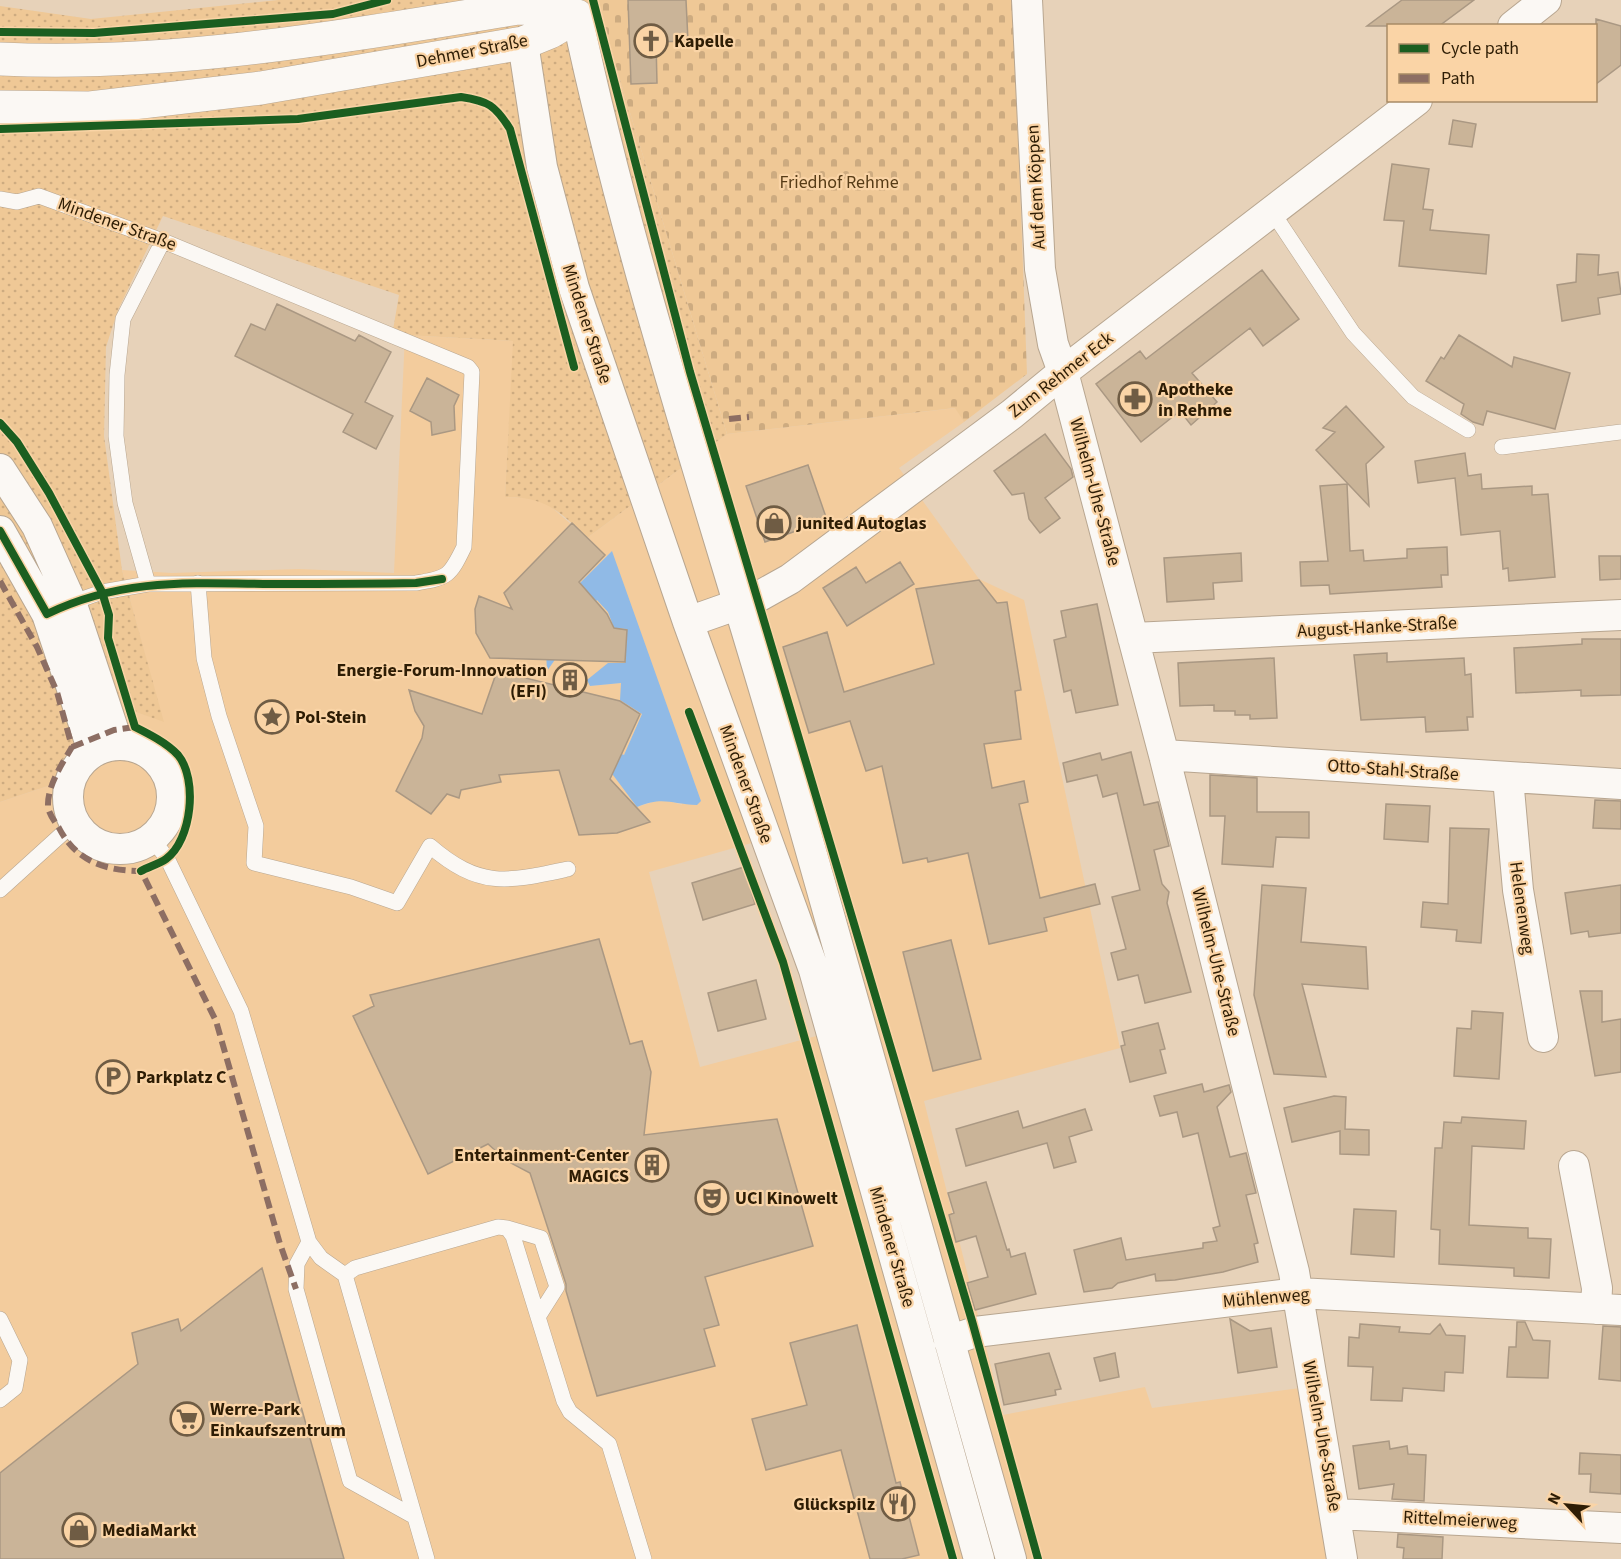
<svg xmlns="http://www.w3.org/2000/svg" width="1621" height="1559" viewBox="0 0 1621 1559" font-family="'Source Sans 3',sans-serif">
<defs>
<pattern id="grass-dots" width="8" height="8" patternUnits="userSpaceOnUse" patternTransform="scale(1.5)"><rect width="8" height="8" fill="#efc896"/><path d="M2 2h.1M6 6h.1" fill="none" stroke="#cdab80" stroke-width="1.8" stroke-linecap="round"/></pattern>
<pattern id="cemetery-stones" width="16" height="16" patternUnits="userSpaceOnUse" patternTransform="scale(1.5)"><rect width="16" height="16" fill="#efc896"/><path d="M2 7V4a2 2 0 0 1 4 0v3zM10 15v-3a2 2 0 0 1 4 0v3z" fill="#cdab80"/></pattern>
</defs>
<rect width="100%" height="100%" fill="#e7d2b9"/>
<!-- built -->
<path fill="#f3cc9d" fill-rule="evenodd" d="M 405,335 L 514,341 L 505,497 L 532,498 L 549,505 L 587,538 L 727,434 L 956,408 L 964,422 L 899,468 L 979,579 L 1024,600 L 1120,1048 L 924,1101 L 1003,1415 L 1145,1387 L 1152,1408 L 1300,1388 L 1328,1559 L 0,1559 L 0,802 L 54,784 L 71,740 L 89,724 L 127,709 L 163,721 L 122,570 L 172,573 L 299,569 L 394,573 ZM 612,551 L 682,805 L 663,799 L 637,807 L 588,740 L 624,755 L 642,714 L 631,705 L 621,683 L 590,686 L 625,663 L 627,629 L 614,627 L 608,612 L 597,600 L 547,670 L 560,603 ZM 773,837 L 835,1031 L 700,1067 L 649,872 Z"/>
<!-- grass -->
<path fill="url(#grass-dots)" d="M 278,0 L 596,0 L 727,434 L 587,538 C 560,511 545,497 505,497 L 513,341 L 405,335 L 393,330 L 399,295 L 163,216 L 118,310 L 106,347 L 104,436 L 122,570 L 164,722 L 127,709 C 74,730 74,730 54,784 L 0,802 L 0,6 L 91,19 Z"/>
<!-- cemetery -->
<path fill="url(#cemetery-stones)" d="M 596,0 L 1013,0 L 1027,374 L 964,422 L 955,408 L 727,434 Z"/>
<!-- water -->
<path fill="#90bae6" d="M 612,551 L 701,801 L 697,805 C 671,804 663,796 637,807 L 586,739 L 624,755 L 642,714 L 620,700 L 621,683 L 590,686 L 587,680 L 608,663 L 625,663 L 627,629 L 614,628 L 608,612 L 597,600 L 547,671 L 543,591 L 560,603 Z"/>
<!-- building -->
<path fill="#cab498" stroke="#aa9883" stroke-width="1.5" d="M 628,0 L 686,0 L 688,41 L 656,42 L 657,83 L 631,84 Z
M 1402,0 L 1474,0 L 1439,26 L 1367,26 Z
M 1596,19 L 1621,26 L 1621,65 L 1596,84 Z
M 1453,120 L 1476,124 L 1472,147 L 1449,144 Z
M 1392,164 L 1429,169 L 1423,209 L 1433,210 L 1430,230 L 1489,235 L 1486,274 L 1399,266 L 1404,221 L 1384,220 Z
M 1577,254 L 1599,255 L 1598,275 L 1618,272 L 1621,294 L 1598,298 L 1600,314 L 1562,321 L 1557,285 L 1576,282 Z
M 1262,270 L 1299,319 L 1263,346 L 1250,328 L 1192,373 L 1217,402 L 1191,425 L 1180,411 L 1141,442 L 1096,384 L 1140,351 L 1146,359 Z
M 277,304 L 355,341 L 359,335 L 391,352 L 365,402 L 393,416 L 376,449 L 343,432 L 353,414 L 235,356 L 251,324 L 265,330 Z
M 1459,335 L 1512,367 L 1514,357 L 1570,373 L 1555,429 L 1487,411 L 1483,425 L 1473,422 L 1461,414 L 1464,404 L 1426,381 L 1441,357 L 1444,359 Z
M 427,378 L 459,395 L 454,406 L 455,430 L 432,435 L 431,422 L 410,411 Z
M 1346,406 L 1384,447 L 1366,464 L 1369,506 L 1316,450 L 1335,432 L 1323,428 Z
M 1045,434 L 1071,469 L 1073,477 L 1045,498 L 1060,518 L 1040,533 L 1029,519 L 1024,493 L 1012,495 L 994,471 Z
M 1465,453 L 1468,476 L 1481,474 L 1482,489 L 1532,486 L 1532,495 L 1548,494 L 1555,577 L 1509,581 L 1508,568 L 1503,569 L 1500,531 L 1461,535 L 1455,478 L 1418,483 L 1415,461 Z
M 808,465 L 827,520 L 765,542 L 746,486 Z
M 1347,484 L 1350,551 L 1363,550 L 1364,561 L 1407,558 L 1407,549 L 1447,547 L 1448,575 L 1441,575 L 1442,587 L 1330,594 L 1329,585 L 1301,586 L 1300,562 L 1328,561 L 1320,486 Z
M 572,523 L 605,555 L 579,582 L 607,614 L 614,628 L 627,630 L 625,662 L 490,658 L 476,633 L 475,609 L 479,596 L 512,609 L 504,593 Z
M 1241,553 L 1242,581 L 1213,583 L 1214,599 L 1167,602 L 1164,558 Z
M 1599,556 L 1621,556 L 1621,579 L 1600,580 Z
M 900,562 L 914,584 L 847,626 L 823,588 L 856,567 L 866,583 Z
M 979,580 L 997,603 L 1007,602 L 1021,690 L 1015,691 L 1021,739 L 984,744 L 992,788 L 1024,781 L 1028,802 L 1019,804 L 1040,898 L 1095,884 L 1100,904 L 1044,918 L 1047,931 L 989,944 L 968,853 L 928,862 L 927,858 L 903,863 L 882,766 L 866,771 L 850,721 L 809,733 L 783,647 L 827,632 L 844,692 L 934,664 L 916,589 Z
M 1097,604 L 1118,705 L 1076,713 L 1071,690 L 1064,692 L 1054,640 L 1066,637 L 1061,611 Z
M 1582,639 L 1621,639 L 1621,695 L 1581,696 L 1581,690 L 1516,693 L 1514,648 L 1582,644 Z
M 1387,653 L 1387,662 L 1464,658 L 1465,675 L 1471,674 L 1473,717 L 1467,717 L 1468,730 L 1426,732 L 1425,717 L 1361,720 L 1354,655 Z
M 1274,658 L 1277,718 L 1250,719 L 1250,715 L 1235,715 L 1235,711 L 1214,711 L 1214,705 L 1180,706 L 1178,663 Z
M 497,671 L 620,701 L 640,714 L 610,779 L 650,822 L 617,833 L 579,835 L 559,770 L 499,775 L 501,782 L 461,790 L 459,798 L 447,794 L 431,814 L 396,791 L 422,738 L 424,726 L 415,711 L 409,690 L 482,714 Z
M 1131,752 L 1144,805 L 1158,802 L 1169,846 L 1154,850 L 1162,884 L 1169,892 L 1167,903 L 1191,992 L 1145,1003 L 1138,975 L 1118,980 L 1111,953 L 1126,949 L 1112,897 L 1140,890 L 1117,793 L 1103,797 L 1097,775 L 1067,782 L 1063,763 L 1100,753 L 1102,760 Z
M 1210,775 L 1257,778 L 1257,812 L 1309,812 L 1309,838 L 1276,837 L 1273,867 L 1222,864 L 1225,816 L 1210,816 Z
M 1595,800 L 1621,801 L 1621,829 L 1593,828 Z
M 1386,804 L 1430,806 L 1428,842 L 1384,839 Z
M 1450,828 L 1489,829 L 1481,943 L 1456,941 L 1457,930 L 1421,927 L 1423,902 L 1448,904 Z
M 744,867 L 755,904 L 703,920 L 692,883 Z
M 1262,885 L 1306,888 L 1301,942 L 1366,947 L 1368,989 L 1302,984 L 1326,1077 L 1274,1074 L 1254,995 Z
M 1621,885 L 1621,933 L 1589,937 L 1588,931 L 1571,934 L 1565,893 Z
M 599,939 L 630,1044 L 642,1041 L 651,1072 L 644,1135 L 777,1119 L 813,1246 L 705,1277 L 719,1325 L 704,1329 L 715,1366 L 597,1396 L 566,1291 L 566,1284 L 530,1173 L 507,1161 L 488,1144 L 428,1174 L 353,1016 L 374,1006 L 370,995 Z
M 951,940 L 981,1059 L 933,1071 L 903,952 Z
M 756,980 L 766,1019 L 718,1031 L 708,993 Z
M 1580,991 L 1602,991 L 1602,1022 L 1621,1019 L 1621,1072 L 1595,1076 Z
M 1472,1011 L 1503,1013 L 1499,1079 L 1454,1076 L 1457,1028 L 1471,1029 Z
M 1158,1023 L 1165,1049 L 1160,1050 L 1166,1073 L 1130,1082 L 1121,1046 L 1125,1045 L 1122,1032 Z
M 1202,1084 L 1204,1092 L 1229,1085 L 1231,1092 L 1217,1107 L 1230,1157 L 1246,1153 L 1256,1193 L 1246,1195 L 1258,1243 L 1254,1244 L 1258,1262 L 1223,1272 L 1175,1280 L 1156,1281 L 1155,1274 L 1118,1283 L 1112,1288 L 1084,1292 L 1074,1250 L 1121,1238 L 1126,1260 L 1203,1248 L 1203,1243 L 1217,1241 L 1213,1228 L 1220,1226 L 1198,1133 L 1183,1137 L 1177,1112 L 1160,1116 L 1154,1096 Z
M 1334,1096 L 1346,1097 L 1345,1129 L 1369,1130 L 1369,1155 L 1340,1154 L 1340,1131 L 1292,1142 L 1284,1108 Z
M 1085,1109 L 1092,1130 L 1069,1137 L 1076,1162 L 1054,1168 L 1047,1143 L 966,1166 L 956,1129 L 1018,1111 L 1023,1128 Z
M 1462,1117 L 1526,1121 L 1524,1149 L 1472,1146 L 1469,1225 L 1528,1228 L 1528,1238 L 1551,1239 L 1549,1278 L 1514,1276 L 1514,1268 L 1439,1264 L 1440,1230 L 1431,1229 L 1435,1148 L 1442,1148 L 1444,1122 L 1461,1123 Z
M 986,1182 L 1007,1250 L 1009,1249 L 1011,1257 L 1025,1253 L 1036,1294 L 975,1310 L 967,1283 L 988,1277 L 976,1236 L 956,1242 L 949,1215 L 954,1213 L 948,1193 Z
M 1354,1209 L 1396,1211 L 1394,1257 L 1351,1254 Z
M 262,1268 L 344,1559 L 0,1559 L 0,1473 L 138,1364 L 132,1333 L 178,1319 L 181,1331 Z
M 1230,1319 L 1250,1331 L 1271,1328 L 1277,1367 L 1238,1373 Z
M 1517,1322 L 1525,1322 L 1533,1340 L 1550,1341 L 1548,1378 L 1507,1377 L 1509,1347 L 1516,1347 Z
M 1360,1324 L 1400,1327 L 1399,1332 L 1430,1334 L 1440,1324 L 1446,1335 L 1465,1336 L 1463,1373 L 1445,1372 L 1444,1391 L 1403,1388 L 1402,1401 L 1371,1400 L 1373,1367 L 1348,1366 L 1349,1337 L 1359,1338 Z
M 857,1325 L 896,1483 L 900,1482 L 919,1555 L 902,1559 L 870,1559 L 841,1450 L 766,1470 L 752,1419 L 807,1405 L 790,1343 Z
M 1603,1326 L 1621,1327 L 1621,1381 L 1599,1379 Z
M 1049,1353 L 1061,1389 L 1055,1390 L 1056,1395 L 1004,1405 L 995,1364 Z
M 1115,1353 L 1119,1377 L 1100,1381 L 1094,1358 Z
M 1389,1441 L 1390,1449 L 1407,1446 L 1408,1454 L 1426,1455 L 1424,1501 L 1392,1499 L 1394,1484 L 1359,1489 L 1353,1446 Z
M 1580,1453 L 1621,1455 L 1621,1494 L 1590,1492 L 1591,1474 L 1579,1474 Z
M 1398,1534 L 1443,1537 L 1442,1559 L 1403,1559 L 1404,1548 L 1397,1547 Z"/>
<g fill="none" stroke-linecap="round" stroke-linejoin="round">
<!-- lane casing -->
<g stroke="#b8a690" stroke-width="16">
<path id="lane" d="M 0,199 L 17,202 L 39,196 L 163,241 L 468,367 L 472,372 L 464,547 C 450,576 448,578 416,583 L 148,584 L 102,592 L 68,604
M 1273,213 L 1353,333 L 1413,397 L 1468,430
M 1502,447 L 1621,432
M 198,583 L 204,658 L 219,716 L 256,826 L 254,863 L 351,887 L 397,903 L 430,846 C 480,889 507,882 568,869
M 148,584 L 125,503 L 116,436 L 117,375 L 123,319 L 163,241
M 152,839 L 167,858 L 241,1011 L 309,1242 L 321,1258 L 345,1275 L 427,1559
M 0,890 L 74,823
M 507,1228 L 541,1238 L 557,1287 L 538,1317
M 309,1242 L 297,1264 L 296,1289 L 350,1481 L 415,1517
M 345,1275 L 355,1268 L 498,1227 L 507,1228 L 513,1236 L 564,1401 L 570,1412 L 609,1444 L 644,1559
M 0,1319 L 20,1360 L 15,1388 L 0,1400"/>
</g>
<!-- street casing -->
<g stroke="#b8a690" stroke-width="32">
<path id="street" d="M 1027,0 L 1040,269 L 1053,344 L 1063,372 L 1164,755 L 1294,1272 L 1342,1559
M 577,16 C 633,278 718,527 792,784 C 866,1042 937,1301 1011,1559
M 1513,26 L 1546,0
M 523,43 L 542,167 L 574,288 L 688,622 L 814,970 L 979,1559
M 0,469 L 37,526 L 71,602 L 118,744
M 0,531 L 47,614 L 93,751
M 688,622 L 756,598 L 790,579 L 1012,414 L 1063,372 L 1417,100
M 1133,638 L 1621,615
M68 797a52 52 0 1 1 104 0a52 52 0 1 1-104 0Z
M 1164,755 L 1621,784
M 1508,778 L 1518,890 L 1543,1037
M 1574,1166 L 1597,1288 L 1596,1309
M 949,1341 L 975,1332 L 1298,1293 L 1621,1310
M 1336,1514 L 1621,1528"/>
</g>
<!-- secondary casing -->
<g stroke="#b8a690" stroke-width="34">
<path id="secondary" d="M 0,59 C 175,67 346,36 518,8 L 548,9 L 577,16
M 0,107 L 90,108 L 261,88 L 523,43 L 550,32 L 577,16"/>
</g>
<!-- lane -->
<use href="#lane" stroke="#fbf8f4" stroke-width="15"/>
<!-- street -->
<use href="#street" stroke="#fbf8f4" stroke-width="30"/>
<!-- secondary -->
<use href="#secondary" stroke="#fbf8f4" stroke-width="33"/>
<!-- quiet -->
<path stroke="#8d6e63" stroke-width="6" stroke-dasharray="12 6" stroke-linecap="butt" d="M 729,419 L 749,417
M 0,581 L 37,647 L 57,692 L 72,747 C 62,764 47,786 48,807 C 49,814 55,822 59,828 C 76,861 105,871 141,871 L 216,1021 L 280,1244 L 296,1289
M 72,747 L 114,730 L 135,727"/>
<!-- cycleway casing -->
<g stroke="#fad4a6" stroke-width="11">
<path id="cycleway" d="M 593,0 L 690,372 L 972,1321 L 1038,1559
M 0,32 L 94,33 L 333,14 L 387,0
M 0,129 L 298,119 L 461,97 C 488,101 495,105 510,129 L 574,367
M 0,423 L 17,442 L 49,493 L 102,592 L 109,615 L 108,638 L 135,727 C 149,734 167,743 178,755 C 198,779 192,840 166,859 C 159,864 148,867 141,871
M 0,531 L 47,614 C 121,578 190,583 270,584 C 319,584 368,584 416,583 L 442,579
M 689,712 L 783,962 L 953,1559"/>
</g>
<!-- cycleway -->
<use href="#cycleway" stroke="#1b5e20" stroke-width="8"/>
</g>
<!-- icons -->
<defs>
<g id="church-ring" transform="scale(1.725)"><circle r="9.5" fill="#fad4a6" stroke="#6f5c44" stroke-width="1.5"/><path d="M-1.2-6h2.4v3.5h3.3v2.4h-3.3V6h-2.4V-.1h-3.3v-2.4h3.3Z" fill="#6f5c44"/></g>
<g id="pharmacy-ring" transform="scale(1.725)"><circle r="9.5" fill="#fad4a6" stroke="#6f5c44" stroke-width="1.5"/><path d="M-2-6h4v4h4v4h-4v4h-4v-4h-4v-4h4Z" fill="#6f5c44"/></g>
<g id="shop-ring" transform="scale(1.725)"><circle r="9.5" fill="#fad4a6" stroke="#6f5c44" stroke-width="1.5"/><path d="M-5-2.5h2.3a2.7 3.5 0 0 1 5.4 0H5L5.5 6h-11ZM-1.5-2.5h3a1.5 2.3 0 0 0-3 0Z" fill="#6f5c44"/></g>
<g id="building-ring" transform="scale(1.725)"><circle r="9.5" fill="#fad4a6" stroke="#6f5c44" stroke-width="1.5"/><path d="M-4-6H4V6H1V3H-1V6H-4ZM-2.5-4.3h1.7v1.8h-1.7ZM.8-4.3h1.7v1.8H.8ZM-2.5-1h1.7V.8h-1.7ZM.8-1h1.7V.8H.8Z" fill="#6f5c44"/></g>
<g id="sight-ring" transform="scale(1.725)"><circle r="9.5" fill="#fad4a6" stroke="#6f5c44" stroke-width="1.5"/><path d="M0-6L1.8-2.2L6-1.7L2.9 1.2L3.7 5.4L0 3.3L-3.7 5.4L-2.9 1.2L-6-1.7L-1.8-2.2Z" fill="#6f5c44"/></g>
<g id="parking-ring" transform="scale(1.725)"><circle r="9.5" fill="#fad4a6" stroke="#6f5c44" stroke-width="1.5"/><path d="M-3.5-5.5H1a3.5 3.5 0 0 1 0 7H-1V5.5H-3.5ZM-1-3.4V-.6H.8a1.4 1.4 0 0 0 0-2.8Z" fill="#6f5c44"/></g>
<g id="theatre-ring" transform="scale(1.725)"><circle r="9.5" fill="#fad4a6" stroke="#6f5c44" stroke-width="1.5"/><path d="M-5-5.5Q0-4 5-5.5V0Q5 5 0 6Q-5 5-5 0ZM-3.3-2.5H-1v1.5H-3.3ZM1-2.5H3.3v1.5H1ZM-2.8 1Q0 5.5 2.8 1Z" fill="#6f5c44"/></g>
<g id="supermarket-ring" transform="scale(1.725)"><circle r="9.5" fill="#fad4a6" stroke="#6f5c44" stroke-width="1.5"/><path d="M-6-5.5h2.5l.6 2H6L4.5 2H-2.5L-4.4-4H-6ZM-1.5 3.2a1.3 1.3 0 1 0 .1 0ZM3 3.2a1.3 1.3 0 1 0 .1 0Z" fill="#6f5c44"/></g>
<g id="restaurant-ring" transform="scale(1.725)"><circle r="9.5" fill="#fad4a6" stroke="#6f5c44" stroke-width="1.5"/><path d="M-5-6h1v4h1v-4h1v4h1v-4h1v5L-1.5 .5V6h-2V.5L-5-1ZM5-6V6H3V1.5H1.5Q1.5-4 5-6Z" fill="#6f5c44"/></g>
</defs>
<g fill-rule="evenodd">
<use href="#church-ring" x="651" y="41"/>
<use href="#pharmacy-ring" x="1135" y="399"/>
<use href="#shop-ring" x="774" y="523"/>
<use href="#building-ring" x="570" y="680"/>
<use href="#sight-ring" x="272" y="717"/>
<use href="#parking-ring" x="113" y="1077"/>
<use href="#building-ring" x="652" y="1165"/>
<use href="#theatre-ring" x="712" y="1198"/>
<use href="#supermarket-ring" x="187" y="1419"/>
<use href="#restaurant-ring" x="898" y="1504"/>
<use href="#shop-ring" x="79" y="1530"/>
</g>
<g text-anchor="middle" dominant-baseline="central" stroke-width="4.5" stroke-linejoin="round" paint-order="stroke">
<!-- poi labels -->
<g font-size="18" font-weight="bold" fill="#2e1d05" stroke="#fad4a6" text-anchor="start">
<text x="674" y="41">Kapelle</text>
<text x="1158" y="389">Apotheke<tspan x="1158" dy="21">in Rehme</tspan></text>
<text x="797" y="523">junited Autoglas</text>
<text x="547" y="670" text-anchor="end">Energie-Forum-Innovation<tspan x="547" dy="21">(EFI)</tspan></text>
<text x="295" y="717">Pol-Stein</text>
<text x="136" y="1077">Parkplatz C</text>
<text x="629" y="1155" text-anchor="end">Entertainment-Center<tspan x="629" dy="21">MAGICS</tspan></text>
<text x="735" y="1198">UCI Kinowelt</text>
<text x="210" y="1409">Werre-Park<tspan x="210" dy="21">Einkaufszentrum</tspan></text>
<text x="875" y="1504" text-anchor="end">Glückspilz</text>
<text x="102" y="1530">MediaMarkt</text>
</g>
<!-- street labels -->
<g font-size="18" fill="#2e1d05" stroke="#fad4a6">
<text transform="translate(472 51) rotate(-11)">Dehmer Straße</text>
<text transform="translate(1036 187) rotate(-93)">Auf dem Köppen</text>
<text transform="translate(117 224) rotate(20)">Mindener Straße</text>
<text transform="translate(587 324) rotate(72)">Mindener Straße</text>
<text transform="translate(1061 375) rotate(-38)">Zum Rehmer Eck</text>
<text transform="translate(1095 492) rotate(75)">Wilhelm-Uhe-Straße</text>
<text transform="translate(1377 627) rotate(-3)">August-Hanke-Straße</text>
<text transform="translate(1393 770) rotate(4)">Otto-Stahl-Straße</text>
<text transform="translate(746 784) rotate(70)">Mindener Straße</text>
<text transform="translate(1522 908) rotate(82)">Helenenweg</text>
<text transform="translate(1216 962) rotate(76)">Wilhelm-Uhe-Straße</text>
<text transform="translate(892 1247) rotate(74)">Mindener Straße</text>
<text transform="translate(1266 1298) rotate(-5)">Mühlenweg</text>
<text transform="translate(1322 1436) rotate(80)">Wilhelm-Uhe-Straße</text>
<text transform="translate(1460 1520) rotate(3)">Rittelmeierweg</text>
</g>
<!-- park labels -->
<g font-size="18" fill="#573c17" stroke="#fad4a6">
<text x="839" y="182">Friedhof Rehme</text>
</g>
</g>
<!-- legend -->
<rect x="1387" y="24" width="210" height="78" fill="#fad4a6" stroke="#a88b66" stroke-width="1.5"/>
<rect x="1399" y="44" width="30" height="9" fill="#1b5e20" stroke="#a88b66" stroke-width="1.5"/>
<text x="1441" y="54" font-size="18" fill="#2e1d05">Cycle path</text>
<rect x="1399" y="74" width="30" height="9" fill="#8d6e63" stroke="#a88b66" stroke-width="1.5"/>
<text x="1441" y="84" font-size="18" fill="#2e1d05">Path</text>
<!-- north arrow -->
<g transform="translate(1567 1505) rotate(296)" stroke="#fad4a6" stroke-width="4.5" paint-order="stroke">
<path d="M0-4.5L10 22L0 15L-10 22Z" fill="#2e1d05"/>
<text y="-9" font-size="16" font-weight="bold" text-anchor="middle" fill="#2e1d05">N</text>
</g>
</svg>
